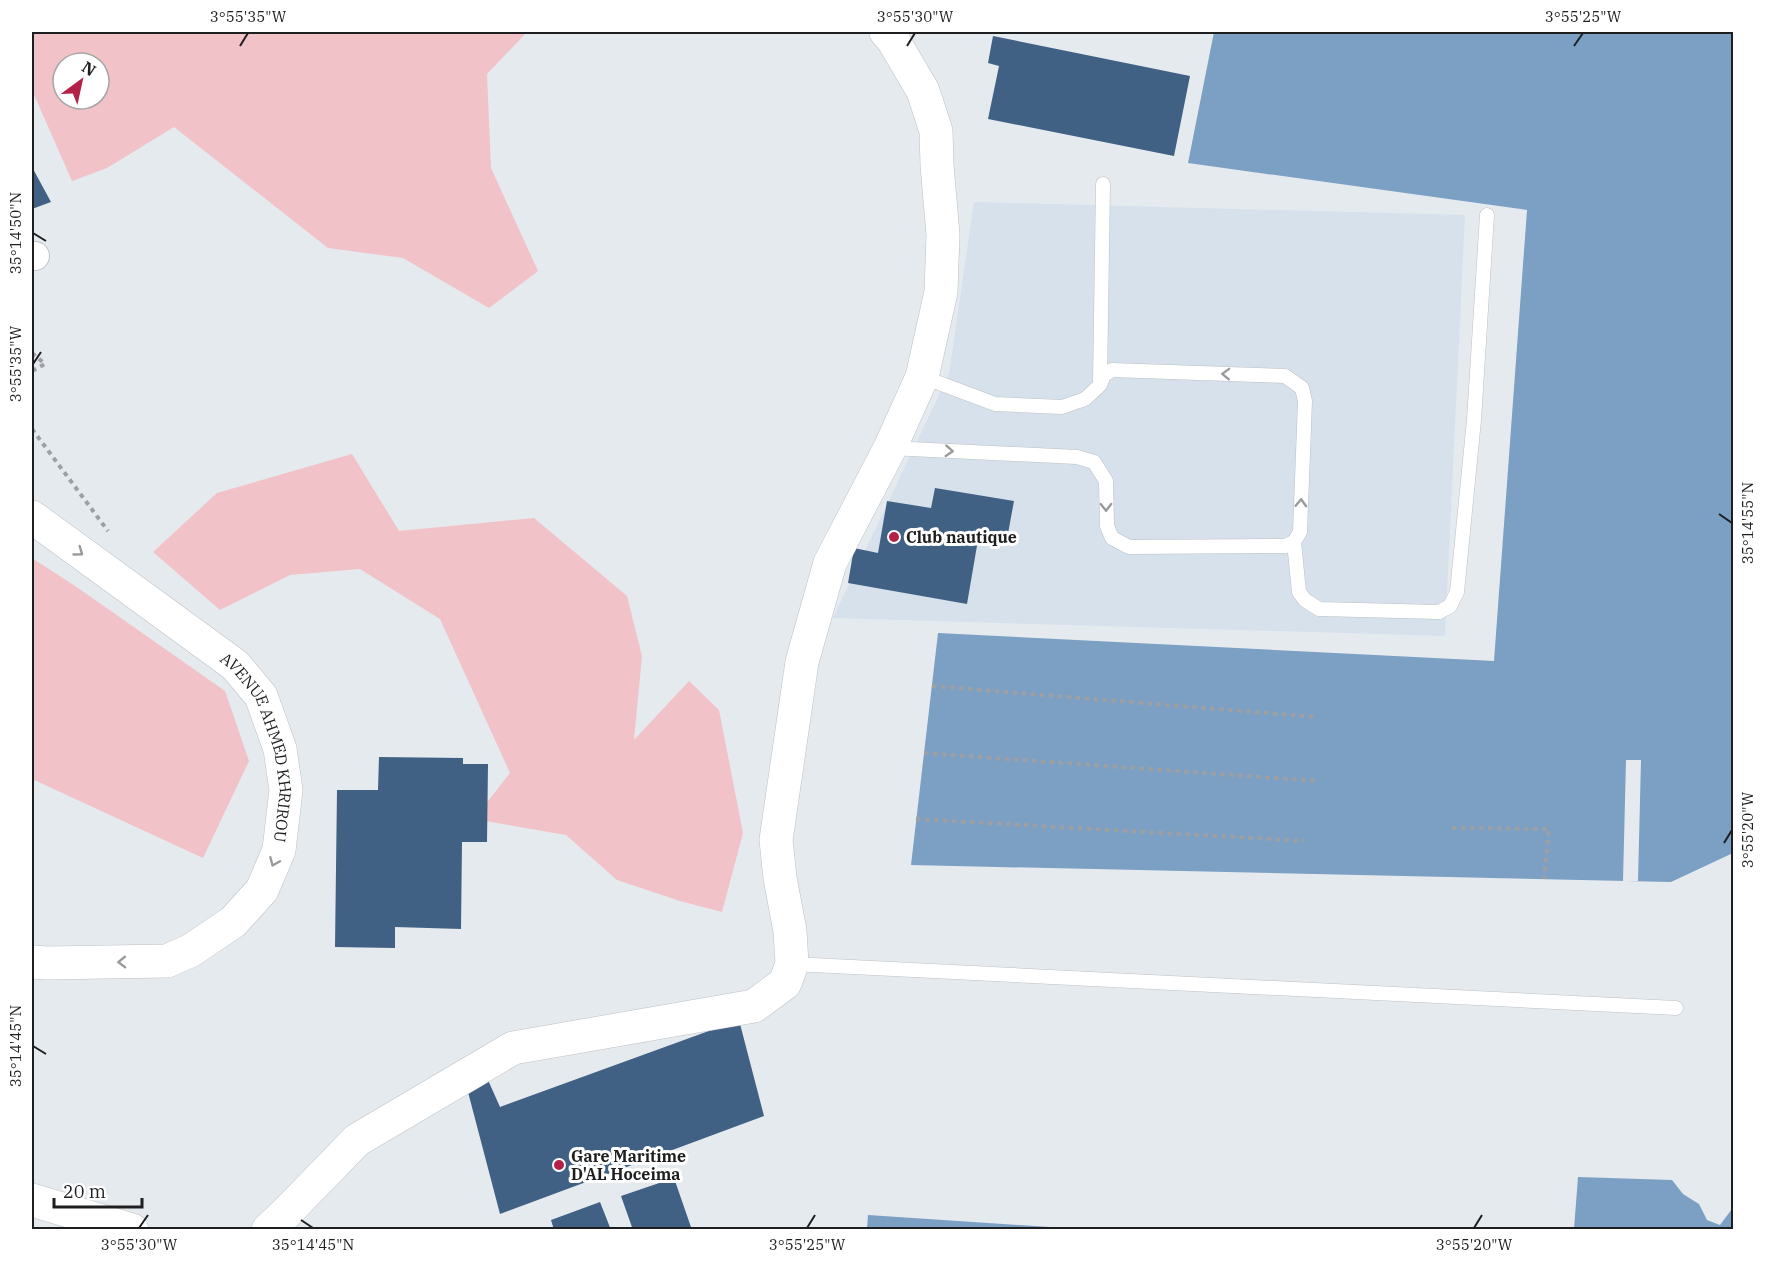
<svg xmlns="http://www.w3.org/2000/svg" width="1765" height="1261" viewBox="0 0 1765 1261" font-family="'IBM Plex Serif',serif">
<rect width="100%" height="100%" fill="#e5eaef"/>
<!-- built -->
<path fill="#d6e1ec" d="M 974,202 L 1465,215 L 1445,636 L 833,618 L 949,374 Z"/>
<!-- green -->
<path fill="#f1c2c7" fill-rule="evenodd" d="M 32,32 L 527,32 L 487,74 L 491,168 L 538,271 L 489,308 L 403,258 L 328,248 L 174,127 L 107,168 L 72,181 L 32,90 ZM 63,63 L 99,63 L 99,99 L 63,99 Z
M 352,454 L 399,531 L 534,518 L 627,596 L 642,656 L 634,740 L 689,681 L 719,710 L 743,833 L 722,912 L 680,901 L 617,880 L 566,835 L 474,819 L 510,773 L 440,619 L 360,569 L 290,575 L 220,610 L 153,552 L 217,493 Z
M 32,558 L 78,588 L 225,691 L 249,761 L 203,858 L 32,779 Z"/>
<!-- water -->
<path fill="#7c9fc4" d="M 1214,32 L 1733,32 L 1733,853 L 1671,882 L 911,865 L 938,633 L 1494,661 L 1527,210 L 1188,163 Z
M 1578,1177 L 1672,1180 L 1683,1194 L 1699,1204 L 1707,1220 L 1720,1225 L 1732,1209 L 1733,1209 L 1733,1229 L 1574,1229 Z
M 868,1215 L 1080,1229 L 867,1229 Z"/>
<!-- pier -->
<path fill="#e5eaef" d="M 1626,760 L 1641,760 L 1638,881 L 1623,881 Z"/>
<!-- building -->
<path fill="#406183" d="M 993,36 L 1190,76 L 1174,156 L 988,119 L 999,66 L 988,63 Z
M 32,167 L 51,202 L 32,209 Z
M 935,488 L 1014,501 L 1007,539 L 979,534 L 967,604 L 848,583 L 854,548 L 878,553 L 887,501 L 931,508 Z
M 379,757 L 463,758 L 463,764 L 488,764 L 487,842 L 462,842 L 461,929 L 395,927 L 395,948 L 335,947 L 337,790 L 378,790 Z
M 739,1020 L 764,1116 L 500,1214 L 468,1092 L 488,1080 L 500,1107 Z
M 674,1178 L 692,1230 L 633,1230 L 621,1196 Z
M 600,1202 L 611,1230 L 554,1230 L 551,1220 Z"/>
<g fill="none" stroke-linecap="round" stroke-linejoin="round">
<!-- lane casing -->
<g stroke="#bcc1c6" stroke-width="15">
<path id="lane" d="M 1100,383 L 1103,184
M 890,448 L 1077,457 L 1094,462 L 1106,481 L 1107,526 L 1112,538 L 1129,547 L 1285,546 L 1294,542 L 1300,532 L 1305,401 L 1302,388 L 1285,376 L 1112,370 L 1104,375 L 1100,385 L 1085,399 L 1062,407 L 995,404 L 923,377
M 1294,542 L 1299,592 L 1305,600 L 1319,609 L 1439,612 L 1450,606 L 1457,592 L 1474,420 L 1487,215
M 792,964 L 1676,1008"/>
</g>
<!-- street casing -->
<g stroke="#bcc1c6" stroke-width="30">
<path id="street" d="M 32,256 L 35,256"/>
</g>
<!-- secondary casing -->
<g stroke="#bcc1c6" stroke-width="34">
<g id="secondary">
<path id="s1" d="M 32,517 L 235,665 L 261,696 L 280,749 L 286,790 L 279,850 L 262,890 L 233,922 L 190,951 L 167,961 L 47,963 L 32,962"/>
<path d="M 32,1200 L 132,1230"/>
<path d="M 268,1230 L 288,1211 L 357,1140 L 513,1048 L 754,1006 L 785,983 L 792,964 L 790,931 L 780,878 L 776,840 L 802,662 L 830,563 L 890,448 L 922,377 L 941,292 L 943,235 L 937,165 L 936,131 L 923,91 L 893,40 L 886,32"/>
</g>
</g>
<!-- path -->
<path stroke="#9ca0a4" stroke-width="4" stroke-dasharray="4.5 4.5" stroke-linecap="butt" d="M 32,353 L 45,364 L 32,371
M 32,429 L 108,531
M 932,686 L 1316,717
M 924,753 L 1317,781
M 916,819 L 1304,841
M 1452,828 L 1549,829 L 1544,879"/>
<!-- lane -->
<use href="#lane" stroke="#fff" stroke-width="14"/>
<!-- street -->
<use href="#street" stroke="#fff" stroke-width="28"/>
<!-- secondary -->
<use href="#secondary" stroke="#fff" stroke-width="33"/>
</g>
<!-- one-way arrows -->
<defs><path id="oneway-chevron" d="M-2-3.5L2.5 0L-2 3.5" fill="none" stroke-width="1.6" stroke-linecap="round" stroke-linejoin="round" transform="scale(1.5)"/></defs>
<g stroke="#999a9a">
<use href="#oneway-chevron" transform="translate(1226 374) rotate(-178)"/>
<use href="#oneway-chevron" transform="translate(949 451) rotate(3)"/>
<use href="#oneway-chevron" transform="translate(1301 503) rotate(-88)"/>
<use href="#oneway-chevron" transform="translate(1106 507) rotate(89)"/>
<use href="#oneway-chevron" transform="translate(79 552) rotate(36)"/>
<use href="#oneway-chevron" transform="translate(274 862) rotate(113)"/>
<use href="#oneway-chevron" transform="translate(122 962) rotate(179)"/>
</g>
<!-- ticks -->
<path fill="none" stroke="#1c1e1f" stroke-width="2" d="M 240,46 L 248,33M 907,46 L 915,33M 1574,46 L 1583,33M 33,233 L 46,241M 33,364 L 41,352M 1719,514 L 1732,523M 1724,843 L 1732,830M 33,1046 L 46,1054M 301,1220 L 313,1228M 139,1228 L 148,1215M 807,1228 L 815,1215M 1474,1228 L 1482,1215"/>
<!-- markers -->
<g fill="#b32149" stroke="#fff" stroke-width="2">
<circle cx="894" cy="537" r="6"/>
<circle cx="559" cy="1165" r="6"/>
</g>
<g text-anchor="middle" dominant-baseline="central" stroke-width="6" stroke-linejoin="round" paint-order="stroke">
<!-- poi labels -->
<g font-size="16" font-weight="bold" fill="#1c1e1f" stroke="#fff" text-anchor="start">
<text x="906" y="537">Club nautique</text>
<text x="571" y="1156">Gare Maritime<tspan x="571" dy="18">D'AL Hoceima</tspan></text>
</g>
<!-- street labels -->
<g font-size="16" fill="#1c1e1f" stroke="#fff">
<text stroke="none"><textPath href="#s1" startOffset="339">AVENUE AHMED KHRIROU</textPath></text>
</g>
</g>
<!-- border -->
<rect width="1765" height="1261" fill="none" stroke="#ffffff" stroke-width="66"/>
<!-- north arrow -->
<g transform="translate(81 81) rotate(33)"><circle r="28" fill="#ffffff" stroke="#a4a5a5" stroke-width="1.5"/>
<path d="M0-4.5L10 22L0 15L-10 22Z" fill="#b32149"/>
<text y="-9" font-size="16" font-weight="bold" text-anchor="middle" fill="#1c1e1f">N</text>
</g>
<!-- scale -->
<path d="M54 1198v9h88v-9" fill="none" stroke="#1c1e1f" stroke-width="3"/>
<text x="63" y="1198" font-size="18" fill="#1c1e1f" stroke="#ffffff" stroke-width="4.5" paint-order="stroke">20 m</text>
<rect x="33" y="33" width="1699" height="1195" fill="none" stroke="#1c1e1f" stroke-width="2"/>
<g font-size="15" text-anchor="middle" fill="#1c1e1f">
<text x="248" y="22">3°55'35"W</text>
<text x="915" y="22">3°55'30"W</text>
<text x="1583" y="22">3°55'25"W</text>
<text transform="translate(16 233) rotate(-90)" y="5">35°14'50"N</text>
<text transform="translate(16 364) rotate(-90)" y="5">3°55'35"W</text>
<text transform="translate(1748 523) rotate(-90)" y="5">35°14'55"N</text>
<text transform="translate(1748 830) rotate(-90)" y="5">3°55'20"W</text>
<text transform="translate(16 1046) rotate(-90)" y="5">35°14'45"N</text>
<text x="139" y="1250">3°55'30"W</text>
<text x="313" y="1250">35°14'45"N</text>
<text x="807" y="1250">3°55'25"W</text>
<text x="1474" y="1250">3°55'20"W</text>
</g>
</svg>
